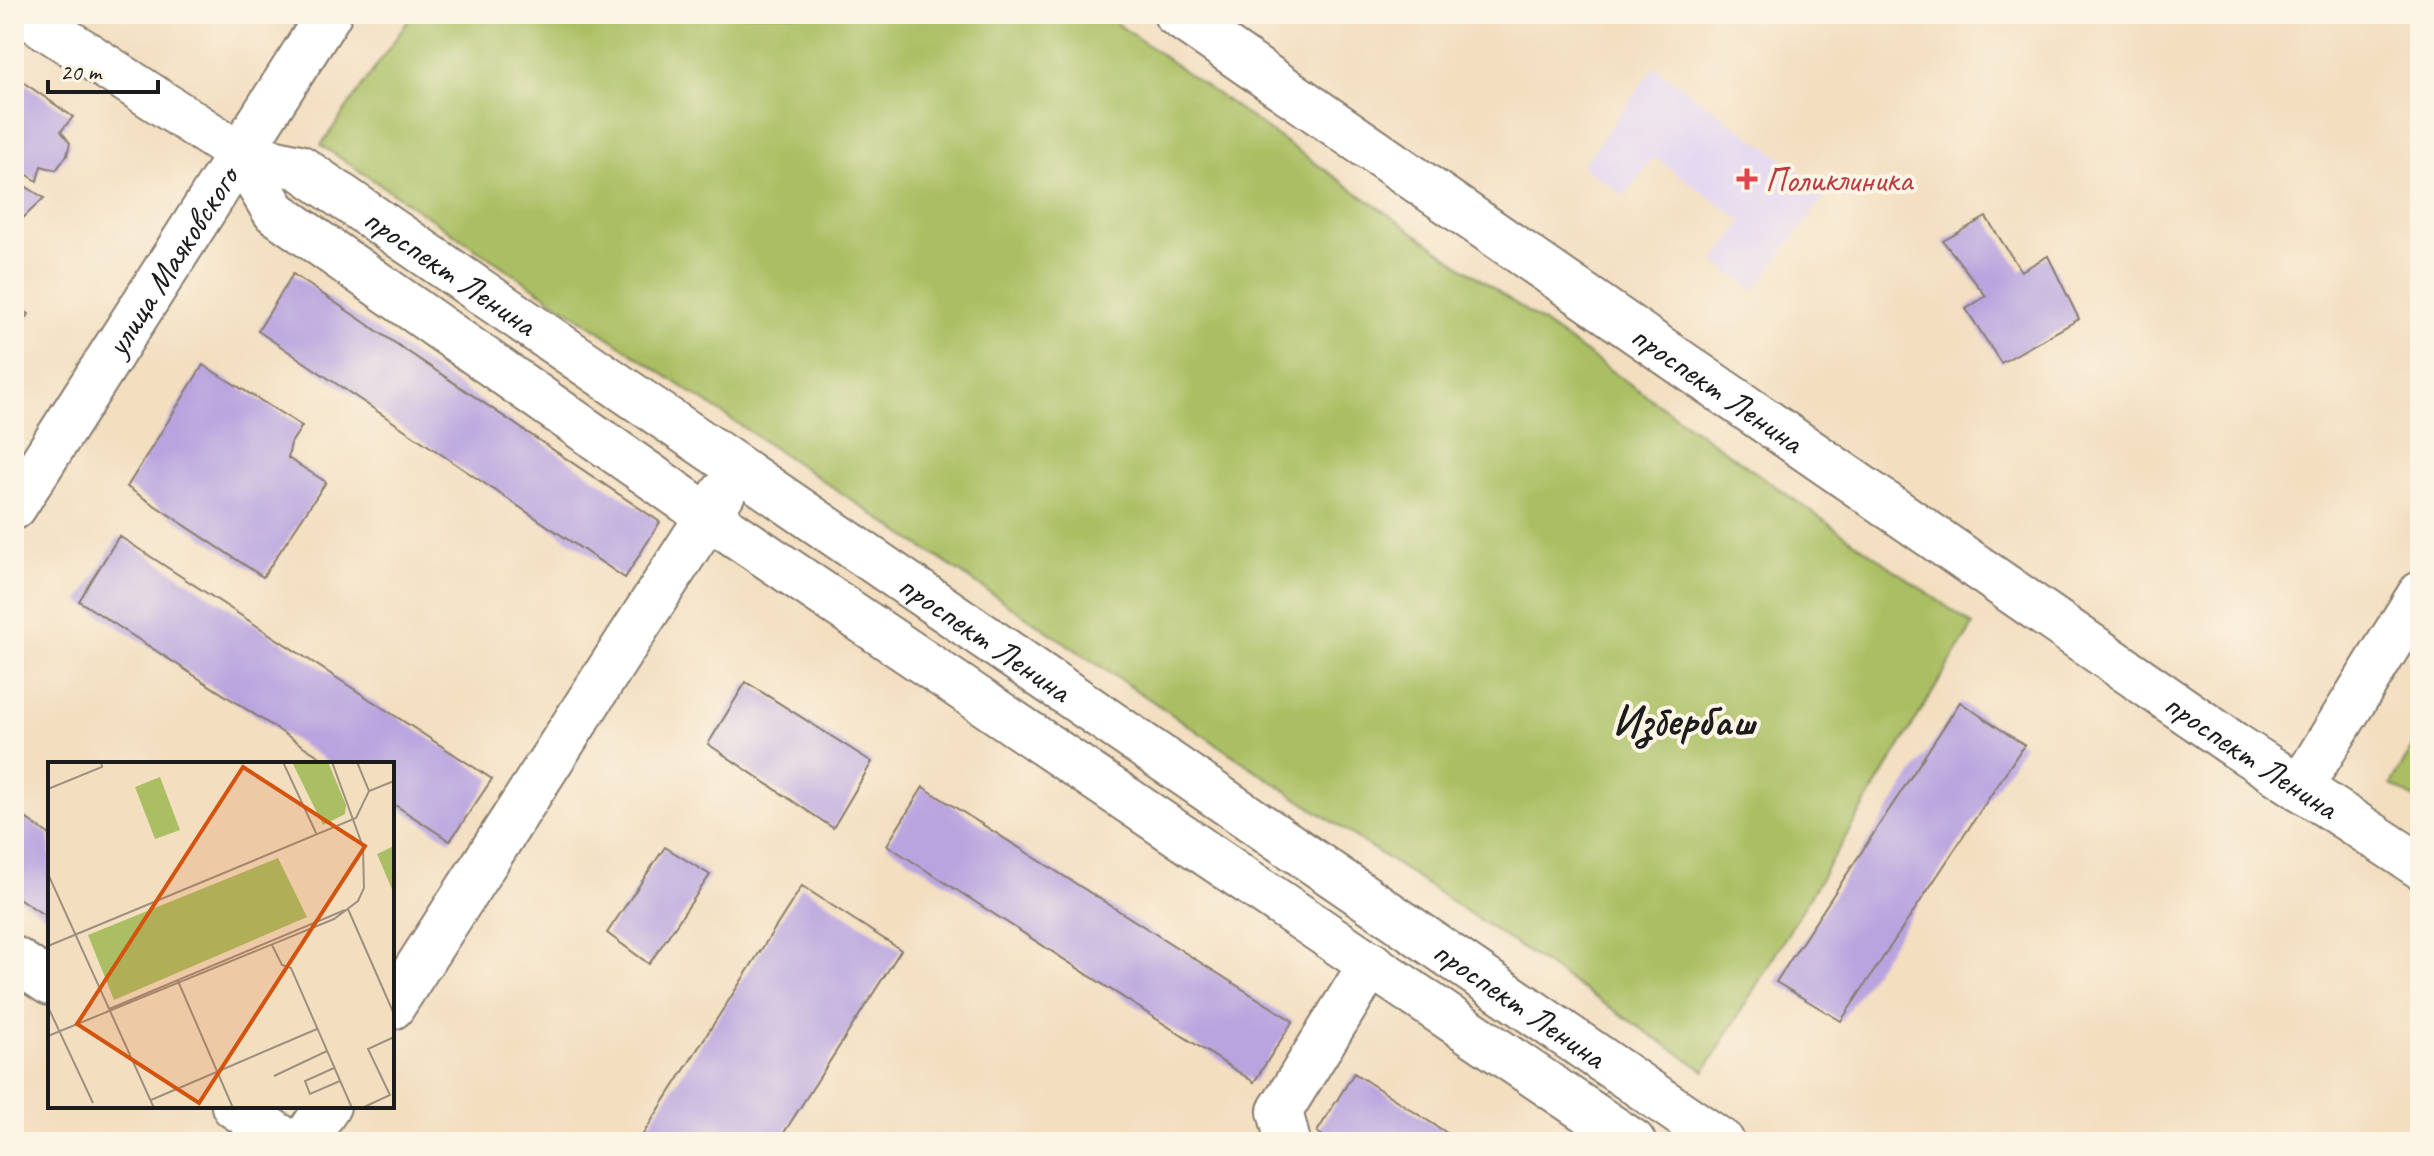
<svg xmlns="http://www.w3.org/2000/svg" width="2434" height="1156" viewBox="0 0 2434 1156" font-family="Caveat,sans-serif">
<rect width="100%" height="100%" fill="#fcf5e5"/>
<filter id="ink" filterUnits="userSpaceOnUse"><feTurbulence type="fractalNoise" baseFrequency=".0125" numOctaves="2"/><feDisplacementMap in="SourceGraphic" scale="16" xChannelSelector="R" yChannelSelector="G"/><feConvolveMatrix kernelMatrix="1 2 1 2 8 2 1 2 1" color-interpolation-filters="sRGB"/></filter>
<filter id="wash" filterUnits="userSpaceOnUse"><feTurbulence type="fractalNoise" baseFrequency=".006" numOctaves="4" result="noise"/><feDisplacementMap in="SourceGraphic" scale="32" xChannelSelector="R" yChannelSelector="G"/><feGaussianBlur stdDeviation="1.8" result="paint"/><feColorMatrix in="noise" values="0 0 0 0 0 0 0 0 0 0 0 0 0 0 0 0 0 1.4 0 .05"/><feComposite in="paint" operator="in"/></filter>
<g filter="url(#wash)">
<rect width="100%" height="100%" fill="#f3dec0"/>
<!-- built -->
<path fill="#e1d4f3" d="M 1654,67 L 1828,192 L 1754,291 L 1715,261 L 1743,221 L 1654,157 L 1624,196 L 1582,166 Z"/>
<!-- green -->
<path fill="#aabf63" stroke="#636e40" stroke-width="2" d="M 413,14 L 1103,14 L 1973,625 L 1705,1071 L 321,145 Z
M 2420,735 L 2420,802 L 2391,785 Z"/>
<g id="blocks">
<!-- building -->
<path fill="#b9a4df" d="M 20,80 L 73,117 L 61,131 L 70,143 L 67,155 L 56,170 L 41,166 L 37,181 L 14,166 L 14,89 Z
M 14,179 L 44,198 L 20,221 L 19,242 L 14,243 Z
M 1986,217 L 2021,271 L 2048,256 L 2079,319 L 2001,363 L 1966,309 L 1986,296 L 1943,241 Z
M 293,274 L 660,522 L 625,578 L 258,331 Z
M 14,304 L 29,314 L 14,337 Z
M 203,365 L 302,426 L 291,443 L 288,458 L 326,482 L 263,577 L 127,487 Z
M 119,536 L 492,779 L 450,841 L 392,803 L 392,764 L 331,764 L 79,601 Z
M 746,682 L 872,762 L 833,828 L 708,744 Z
M 1960,702 L 2024,745 L 1841,1021 L 1776,982 Z
M 923,787 L 1293,1021 L 1254,1082 L 887,845 Z
M 14,810 L 50,835 L 50,919 L 14,895 Z
M 665,847 L 710,875 L 649,964 L 607,933 Z
M 802,886 L 901,950 L 778,1142 L 638,1142 Z
M 1354,1073 L 1461,1142 L 1332,1142 L 1317,1132 Z"/>
</g>
</g>
<g filter="url(#ink)">
<use href="#blocks" fill-opacity="0" stroke="#887d6e" stroke-width="2"/>
<g fill="none" stroke-linecap="round" stroke-linejoin="round">
<!-- minor casing -->
<g stroke="#887d6e" stroke-width="48">
<g id="minor">
<path d="M 25,14 L 240,154 L 275,212 L 709,517 L 1633,1142"/>
<path id="s1" d="M 1176,14 L 2236,746 L 2420,866"/>
<path id="s2" d="M 240,154 L 299,167 L 1722,1142"/>
<path id="s3" d="M 14,507 L 329,14"/>
<path d="M 2300,788 L 2420,594"/>
<path d="M 14,959 L 50,983"/>
<path d="M 392,1007 L 723,493"/>
<path d="M 234,1106 L 288,1142"/>
<path d="M 304,1142 L 328,1106"/>
<path d="M 1288,1142 L 1280,1111 L 1371,964"/>
</g>
</g>
<!-- minor -->
<use href="#minor" stroke="#fff" stroke-width="44"/>
</g>
</g>
<!-- markers -->
<path fill="#e0444e" stroke="#fcf5e5" stroke-width="3" d="M1743 167h8v8h8v8h-8v8h-8v-8h-8v-8h8z"/>
<g text-anchor="middle" dominant-baseline="central" stroke-width="8" stroke-linejoin="round" paint-order="stroke">
<!-- health labels -->
<g font-size="34" fill="#be3a42" stroke="#fcf5e5" text-anchor="start">
<text x="1765" y="179">Поликлиника</text>
</g>
<!-- street labels -->
<g font-size="34" fill="#1c1c1c" stroke="#fcf5e5">
<text stroke="none"><textPath href="#s3" startOffset="292">улица Маяковского</textPath></text>
<text stroke="none"><textPath href="#s2" startOffset="244">проспект Ленина</textPath></text>
<text stroke="none"><textPath href="#s1" startOffset="658">проспект Ленина</textPath></text>
<text stroke="none"><textPath href="#s2" startOffset="892">проспект Ленина</textPath></text>
<text stroke="none"><textPath href="#s1" startOffset="1306">проспект Ленина</textPath></text>
<text stroke="none"><textPath href="#s2" startOffset="1540">проспект Ленина</textPath></text>
</g>
<!-- district labels -->
<g font-size="42" font-weight="bold" fill="#1c1c1c" stroke="#fcf5e5">
<text x="1684" y="721">Избербаш</text>
</g>
</g>
<!-- overview -->
<g transform="translate(48 762)">
<rect width="346" height="346" fill="#f3dec0"/>
<path d="M 244,0 L 280,0 L 298,43 L 297,52 L 275,63 ZM 112,15 L 132,68 L 107,77 L 87,25 ZM 346,84 L 346,132 L 329,92 ZM 230,96 L 259,155 L 66,238 L 40,173 Z" fill="#aabf63"/>
<path fill="none" stroke="#9d907e" stroke-width="2" d="M 235,0 L 269,73M 309,0 L 321,29M 0,27 L 54,5 L 53,0M 0,112 L 106,346M 300,147 L 346,252M 224,183 L 234,203 L 243,206 L 304,346M 0,184 L 308,56 L 321,29 L 346,19M 130,219 L 185,346M 0,245 L 45,341M 61,247 L 297,148M 0,274 L 286,157 L 310,139 L 316,126 L 315,85 L 284,0M 286,306 L 257,319 L 262,332 L 292,319M 226,314 L 279,289M 103,338 L 269,267M 314,346 L 342,333 L 320,287 L 346,275"/>
<path fill="#d4530e" fill-opacity="0.15" stroke="#d4530e" stroke-width="4" d="M 195,5 L 317,84 L 151,341 L 29,262 Z"/>
<rect width="346" height="346" fill="none" stroke="#1c1c1c" stroke-width="4"/>
</g>
<!-- margin -->
<rect width="2434" height="1156" fill="none" stroke="#fcf5e5" stroke-width="48"/>
<!-- scale -->
<path d="M48 80v12h110v-12" fill="none" stroke="#1c1c1c" stroke-width="4"/>
<text x="60" y="80" font-size="24" fill="#1c1c1c" stroke="#fcf5e5" stroke-width="6" paint-order="stroke">20 m</text>
</svg>
